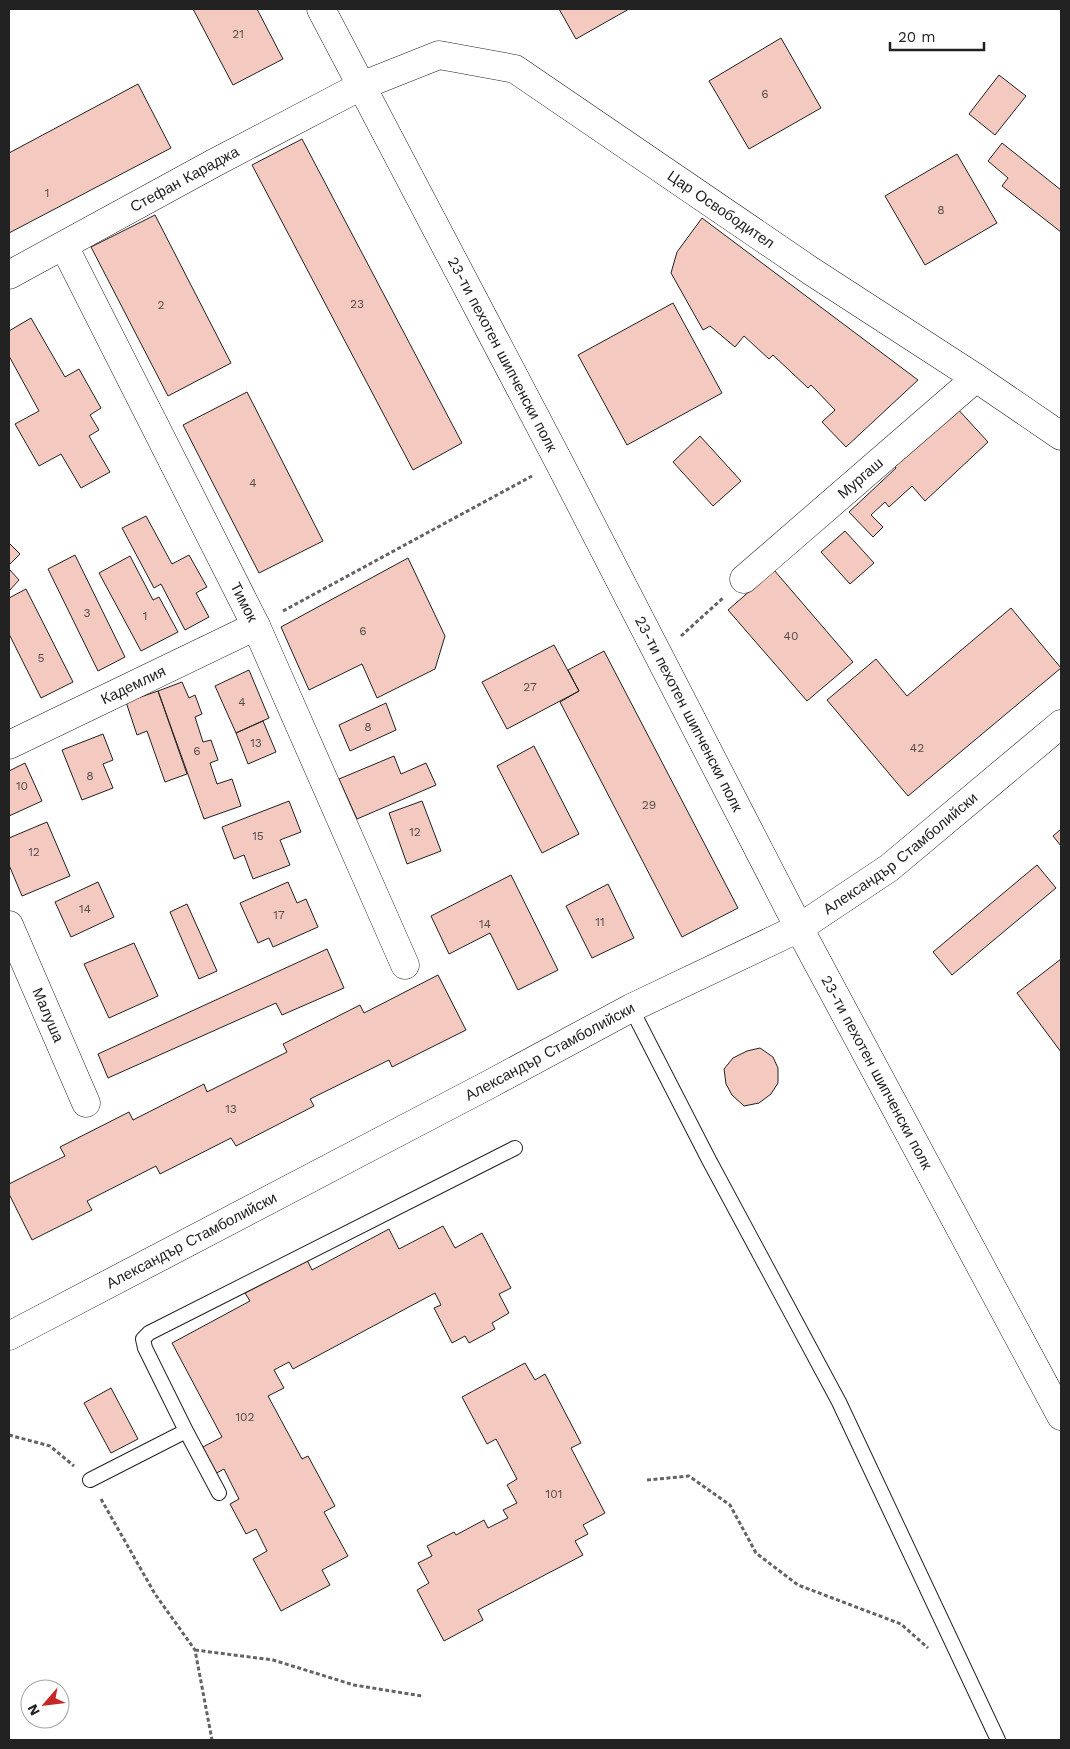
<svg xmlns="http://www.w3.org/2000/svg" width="1070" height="1749" viewBox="0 0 1070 1749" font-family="'Work Sans',sans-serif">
<rect width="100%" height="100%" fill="#fff"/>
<!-- building -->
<path fill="#f3c9c0" stroke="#222" d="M 193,9 L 257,9 L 283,59 L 233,85 Z
M 559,9 L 629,9 L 576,39 Z
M 781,38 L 821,108 L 749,149 L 709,81 Z
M 999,75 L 1026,96 L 995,135 L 969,114 Z
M 138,84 L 171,148 L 9,233 L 9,153 Z
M 302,139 L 462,443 L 413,470 L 252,165 Z
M 1002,143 L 1061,190 L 1061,232 L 1002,186 L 1008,178 L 988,161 Z
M 957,154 L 997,223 L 925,265 L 885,196 Z
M 155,215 L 231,363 L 168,396 L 91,247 Z
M 702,218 L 918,380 L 846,447 L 822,422 L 835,410 L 811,385 L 808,388 L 773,355 L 769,359 L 744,336 L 735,347 L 710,326 L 703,330 L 671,273 L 677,252 Z
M 673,303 L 722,393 L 627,445 L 578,355 Z
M 31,318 L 65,377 L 79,369 L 101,408 L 90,415 L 99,430 L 89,436 L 110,472 L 81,488 L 61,454 L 39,466 L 15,424 L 39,411 L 9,356 L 9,331 Z
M 247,392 L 323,541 L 259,573 L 183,425 Z
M 955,406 L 988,442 L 925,501 L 912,486 L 889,507 L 885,502 L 871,515 L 883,527 L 873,537 L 849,512 L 896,468 L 893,464 Z
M 700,436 L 741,481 L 713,506 L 673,462 Z
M 146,516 L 172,564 L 189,555 L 207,587 L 196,593 L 209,617 L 185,630 L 161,584 L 154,588 L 122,528 Z
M 845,531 L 874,563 L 850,584 L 821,552 Z
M 9,543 L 20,554 L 9,565 Z
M 75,555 L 125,657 L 98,671 L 48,569 Z
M 130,556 L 153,600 L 159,597 L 178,632 L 141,651 L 99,573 Z
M 408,558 L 445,636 L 435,669 L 377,698 L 362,664 L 309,690 L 281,627 Z
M 9,569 L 19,580 L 9,591 Z
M 774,570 L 853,662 L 807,701 L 728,610 Z
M 26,589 L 73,682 L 41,698 L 9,634 L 9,598 Z
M 1011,608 L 1061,668 L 908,796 L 827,700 L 876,659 L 907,696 Z
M 554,645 L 579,691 L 507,729 L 482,682 Z
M 604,651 L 738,908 L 682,937 L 560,702 L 579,691 L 568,670 Z
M 249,670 L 269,718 L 236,733 L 215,686 Z
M 182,682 L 189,698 L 195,695 L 202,714 L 195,717 L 203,742 L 211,740 L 218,760 L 210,763 L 217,784 L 232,779 L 241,806 L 204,819 L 158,691 Z
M 158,691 L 187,774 L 165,782 L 147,731 L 137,735 L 126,702 Z
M 386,703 L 396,730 L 350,751 L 339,725 Z
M 263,721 L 276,752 L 248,764 L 236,733 Z
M 103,734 L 113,760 L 103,764 L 113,788 L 82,800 L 62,750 Z
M 534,746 L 579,834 L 542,853 L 497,766 Z
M 394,756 L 401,774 L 426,763 L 436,785 L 357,819 L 339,779 Z
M 25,763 L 42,801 L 9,816 L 9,771 Z
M 289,801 L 301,832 L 280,840 L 290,865 L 253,879 L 244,855 L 234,859 L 222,827 Z
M 422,801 L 441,851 L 407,864 L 389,813 Z
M 47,822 L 70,876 L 22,896 L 9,865 L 9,838 Z
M 1061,829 L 1061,846 L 1053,836 Z
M 1037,865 L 1056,888 L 952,975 L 933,952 Z
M 511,875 L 558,970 L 518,990 L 490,933 L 449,954 L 431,916 Z
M 98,882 L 114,917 L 71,937 L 55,902 Z
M 288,882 L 297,903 L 306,899 L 318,927 L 273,947 L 269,938 L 258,943 L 240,903 Z
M 608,884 L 634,938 L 592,958 L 566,906 Z
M 187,904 L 217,971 L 199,979 L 170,912 Z
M 134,943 L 158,996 L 109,1018 L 84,964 Z
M 327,949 L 344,988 L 282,1015 L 276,1003 L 108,1078 L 98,1054 Z
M 1061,959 L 1061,1052 L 1017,993 Z
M 438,975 L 466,1030 L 392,1067 L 389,1060 L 310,1099 L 314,1106 L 236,1146 L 231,1138 L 160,1174 L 156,1166 L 87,1201 L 92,1210 L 32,1240 L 9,1194 L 9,1184 L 65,1156 L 60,1147 L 129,1112 L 133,1120 L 204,1084 L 207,1092 L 287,1052 L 283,1044 L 360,1005 L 364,1013 Z
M 760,1048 L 773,1057 L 778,1068 L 778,1083 L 771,1094 L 759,1103 L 744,1106 L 732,1095 L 726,1084 L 724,1069 L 733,1058 L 747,1051 Z
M 443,1226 L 455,1248 L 482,1233 L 511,1288 L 499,1294 L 509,1313 L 492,1323 L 495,1329 L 469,1343 L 465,1336 L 452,1343 L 434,1308 L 441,1305 L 435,1293 L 293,1369 L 289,1362 L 274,1370 L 284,1388 L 268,1396 L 302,1459 L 308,1456 L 335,1506 L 324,1512 L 348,1556 L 322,1570 L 330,1585 L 281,1611 L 253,1559 L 267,1551 L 256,1529 L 246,1534 L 230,1504 L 239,1499 L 224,1469 L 215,1474 L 201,1448 L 222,1437 L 172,1343 L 250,1301 L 245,1293 L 307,1260 L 312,1270 L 389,1229 L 399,1249 Z
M 525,1363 L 535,1380 L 545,1374 L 581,1443 L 571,1448 L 605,1513 L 583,1525 L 588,1534 L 575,1541 L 583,1555 L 478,1610 L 483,1620 L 444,1641 L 417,1590 L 429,1583 L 418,1563 L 432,1556 L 427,1546 L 454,1532 L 456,1535 L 484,1520 L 488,1528 L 508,1518 L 503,1510 L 517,1503 L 507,1485 L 517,1479 L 496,1439 L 487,1444 L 462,1397 Z
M 111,1388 L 138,1439 L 111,1453 L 84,1403 Z"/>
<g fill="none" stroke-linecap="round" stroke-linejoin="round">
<!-- lane casing -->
<g stroke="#222" stroke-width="16">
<path id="lane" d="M 631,1008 L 709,1160 L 839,1402 L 998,1740
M 90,1480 L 186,1431
M 219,1493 L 186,1431 L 145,1348 L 143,1339 L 149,1333 L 515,1148"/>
</g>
<!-- street casing -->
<g stroke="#222" stroke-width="29">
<g id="street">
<path id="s1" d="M 64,246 L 256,626 L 405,965"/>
<path id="s2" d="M 9,275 L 214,163 L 361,86 L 439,55 L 515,69 L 811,271 L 976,378 L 1061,436"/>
<path id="s3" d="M 744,579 L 976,378"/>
<path id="s4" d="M 9,745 L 256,626"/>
<path id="s5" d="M 9,925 L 86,1103"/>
<path id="s6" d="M 799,928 L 889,868 L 1061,724"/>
</g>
</g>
<!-- secondary casing -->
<g stroke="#222" stroke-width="29">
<g id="secondary">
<path id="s7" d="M 9,1336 L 490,1084 L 631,1008 L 799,928"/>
</g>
</g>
<!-- primary casing -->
<g stroke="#222" stroke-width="29">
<g id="primary">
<path id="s8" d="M 321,9 L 559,462 L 799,928 L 1061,1416"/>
</g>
</g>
<!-- path -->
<path stroke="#646464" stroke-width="3" stroke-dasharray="4 2.5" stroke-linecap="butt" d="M 283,611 L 532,476
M 681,636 L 723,598
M 9,1435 L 50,1446 L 74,1466
M 647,1480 L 689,1476 L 730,1505 L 756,1553 L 798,1585 L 901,1624 L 928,1648
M 101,1499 L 155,1594 L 195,1650 L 212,1740
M 195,1650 L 273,1660 L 354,1685 L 422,1696"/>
<!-- lane -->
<use href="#lane" stroke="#fff" stroke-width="14"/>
<!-- street -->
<use href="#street" stroke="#fff" stroke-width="28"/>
<!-- secondary -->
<use href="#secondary" stroke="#fff" stroke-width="28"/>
<!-- primary -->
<use href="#primary" stroke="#fff" stroke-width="28"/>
</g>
<g text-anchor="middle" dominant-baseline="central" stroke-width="4" stroke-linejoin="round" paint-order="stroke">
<!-- number labels -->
<g font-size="12" fill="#564c4a">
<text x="238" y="34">21</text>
<text x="765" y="94">6</text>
<text x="47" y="193">1</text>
<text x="941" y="210">8</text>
<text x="357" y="304">23</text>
<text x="161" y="305">2</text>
<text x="253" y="483">4</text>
<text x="87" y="613">3</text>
<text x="145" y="616">1</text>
<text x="363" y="631">6</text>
<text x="791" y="636">40</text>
<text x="41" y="658">5</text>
<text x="530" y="687">27</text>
<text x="242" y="702">4</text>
<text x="368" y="727">8</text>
<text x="256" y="743">13</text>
<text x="917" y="748">42</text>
<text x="197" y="751">6</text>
<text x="90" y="776">8</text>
<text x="22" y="786">10</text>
<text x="649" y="805">29</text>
<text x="415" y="832">12</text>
<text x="258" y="836">15</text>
<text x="34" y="852">12</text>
<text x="85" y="909">14</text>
<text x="279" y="915">17</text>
<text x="600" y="922">11</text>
<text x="485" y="924">14</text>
<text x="231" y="1109">13</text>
<text x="245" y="1417">102</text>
<text x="554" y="1494">101</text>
</g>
<!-- street labels -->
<g font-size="15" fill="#222" stroke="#fff">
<text stroke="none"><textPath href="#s2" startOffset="200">Стефан Караджа</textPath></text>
<text stroke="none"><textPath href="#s2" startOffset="810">Цар Освободител</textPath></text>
<text stroke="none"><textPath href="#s8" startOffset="390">23-ти пехотен шипченски полк</textPath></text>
<text stroke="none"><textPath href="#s3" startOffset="154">Мургаш</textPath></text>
<text stroke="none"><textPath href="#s1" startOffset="399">Тимок</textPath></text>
<text stroke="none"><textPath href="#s4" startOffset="138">Кадемлия</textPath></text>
<text stroke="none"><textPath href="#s8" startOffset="795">23-ти пехотен шипченски полк</textPath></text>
<text stroke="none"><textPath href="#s6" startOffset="126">Александър Стамболийски</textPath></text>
<text stroke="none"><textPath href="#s5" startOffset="98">Малуша</textPath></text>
<text stroke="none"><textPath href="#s7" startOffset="611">Александър Стамболийски</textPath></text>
<text stroke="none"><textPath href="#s8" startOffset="1200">23-ти пехотен шипченски полк</textPath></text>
<text stroke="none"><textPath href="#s7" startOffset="206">Александър Стамболийски</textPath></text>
</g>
</g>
<!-- border -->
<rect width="1070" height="1749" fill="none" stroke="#222222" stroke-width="20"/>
<!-- north arrow -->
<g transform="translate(45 1704) rotate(242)"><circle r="24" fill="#ffffff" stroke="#a7a7a7"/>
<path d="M0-4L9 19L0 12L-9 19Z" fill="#c62828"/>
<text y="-8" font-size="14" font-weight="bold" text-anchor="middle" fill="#222222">N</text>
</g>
<!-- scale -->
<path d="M890 42v8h94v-8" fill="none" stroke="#222222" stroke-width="2.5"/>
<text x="898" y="42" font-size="15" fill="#222222" stroke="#ffffff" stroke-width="4" paint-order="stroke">20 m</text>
</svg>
